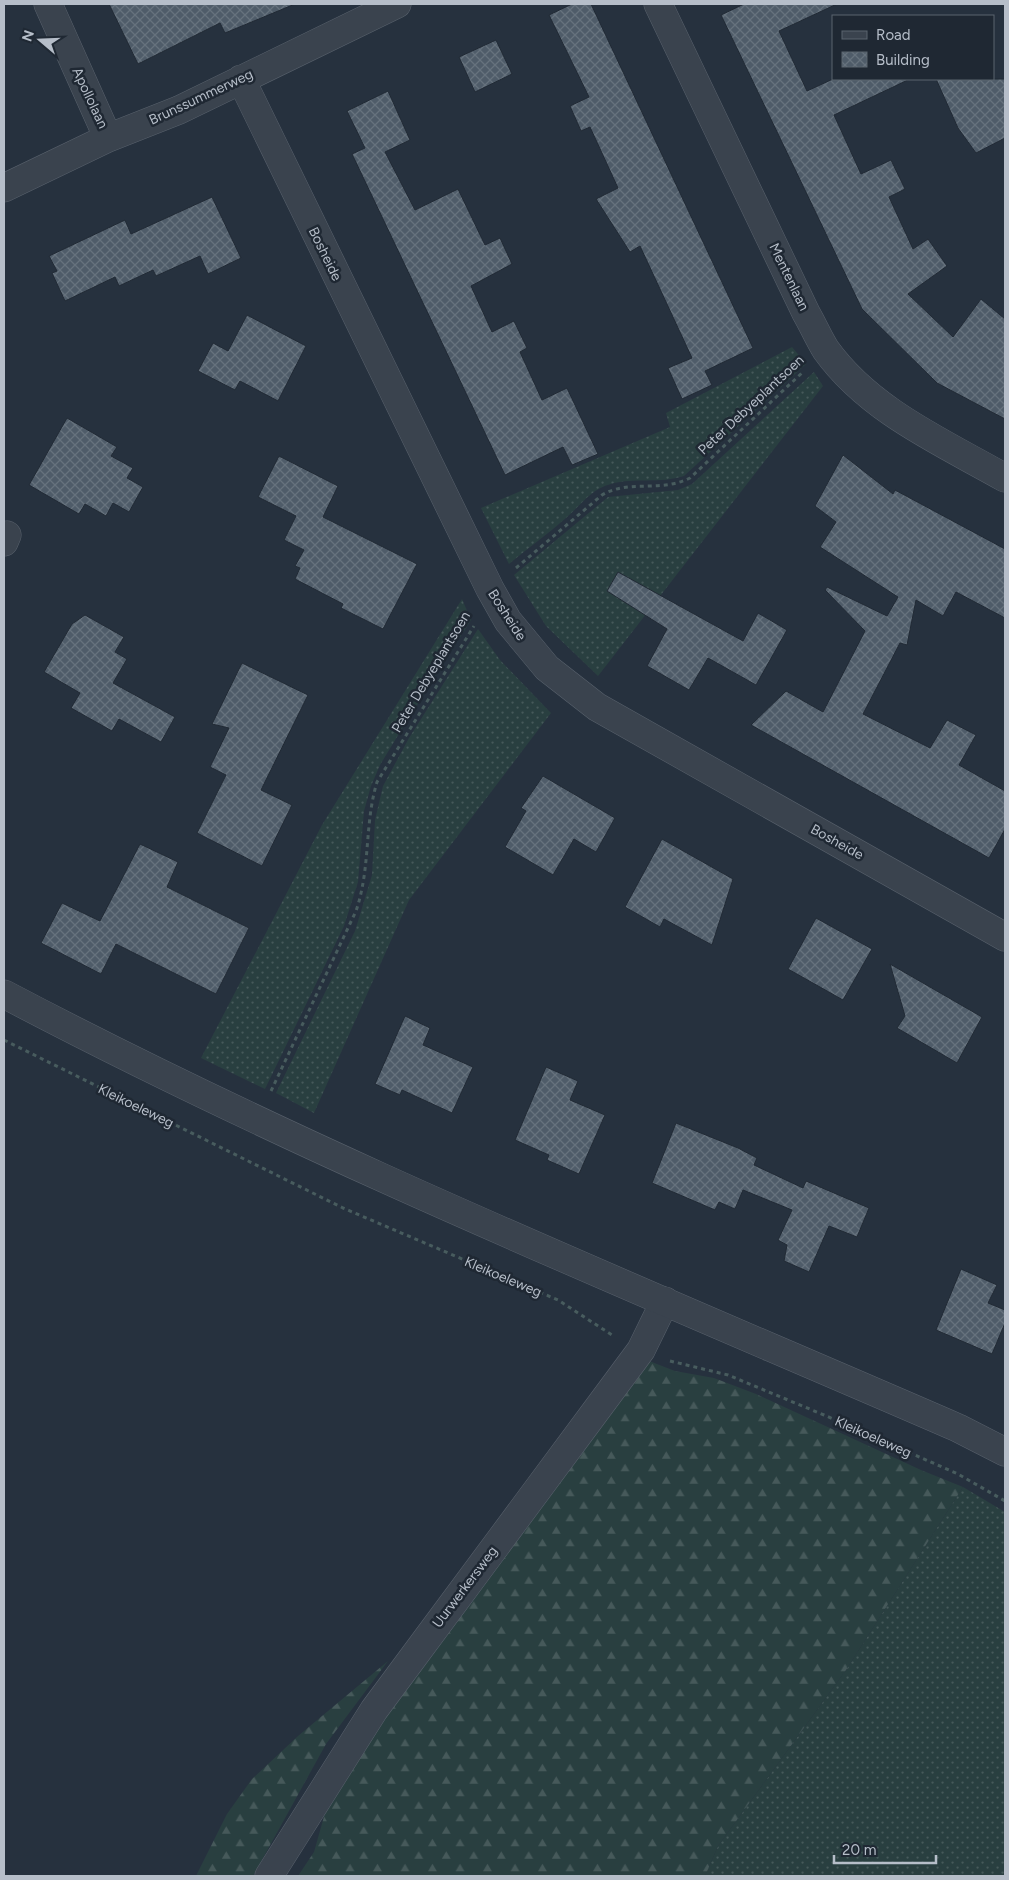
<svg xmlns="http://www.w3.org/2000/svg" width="1009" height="1880" viewBox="0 0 1009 1880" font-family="Figtree,sans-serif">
<defs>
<pattern id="grass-dots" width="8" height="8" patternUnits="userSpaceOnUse" patternTransform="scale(1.25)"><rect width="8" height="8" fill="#293f40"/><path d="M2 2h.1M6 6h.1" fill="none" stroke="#46595a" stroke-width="1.8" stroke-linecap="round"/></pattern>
<pattern id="forest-firs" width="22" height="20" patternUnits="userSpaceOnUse" patternTransform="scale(1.25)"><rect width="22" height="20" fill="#293f40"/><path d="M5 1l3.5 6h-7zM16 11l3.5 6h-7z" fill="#46595a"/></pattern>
<pattern id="building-cross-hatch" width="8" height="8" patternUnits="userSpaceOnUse" patternTransform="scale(1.25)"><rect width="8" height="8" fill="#4f5c69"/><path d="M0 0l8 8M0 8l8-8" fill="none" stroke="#66727d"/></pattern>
</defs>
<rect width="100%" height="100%" fill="#26313e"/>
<!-- grass -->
<path fill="url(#grass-dots)" d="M 792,347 L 806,364 L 684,476 C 660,484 635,477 611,484 C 591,489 581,505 566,518 C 548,534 528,548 509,564 L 481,508 L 670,427 L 666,413 Z
M 814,372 L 823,386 L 598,676 L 546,626 L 514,575 L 608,497 L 678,490 L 692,484 Z
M 462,599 L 471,620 L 400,732 L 380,765 L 371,786 L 364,811 L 358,882 L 344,926 L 265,1089 L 201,1058 L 322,825 Z
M 478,629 L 500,660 L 551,713 L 409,900 L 314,1113 L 276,1093 L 355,931 L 372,875 L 375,820 L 383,786 L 409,738 Z
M 963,1487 L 1005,1512 L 1005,1876 L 705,1876 L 718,1846 L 846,1670 Z"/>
<!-- forest -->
<path fill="url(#forest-firs)" d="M 644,1359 L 675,1371 L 714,1378 L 756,1394 L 921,1470 L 963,1487 L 846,1670 L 718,1846 L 705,1876 L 298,1876 L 314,1852 L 327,1806 L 357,1751 Z
M 388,1661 L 326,1744 L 253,1876 L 196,1876 L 227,1814 L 252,1779 L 298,1736 Z"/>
<!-- building -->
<path fill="url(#building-cross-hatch)" stroke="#212a35" d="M 109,4 L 295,4 L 225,33 L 220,23 L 138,64 Z
M 572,4 L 591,4 L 753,348 L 705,371 L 712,385 L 682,399 L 668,368 L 692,358 L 640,246 L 630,252 L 596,199 L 618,188 L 590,127 L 581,131 L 570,106 L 589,97 L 549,15 Z
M 744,4 L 837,4 L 779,31 L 807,91 L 833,79 L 910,79 L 834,115 L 861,174 L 891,160 L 905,189 L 889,197 L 913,249 L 928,239 L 947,266 L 908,294 L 953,337 L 981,299 L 1005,319 L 1005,419 L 937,383 L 862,309 L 721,15 Z
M 496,40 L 512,74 L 475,92 L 459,57 Z
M 936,79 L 1005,79 L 1005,138 L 976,153 L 958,128 Z
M 388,91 L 410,140 L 385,152 L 415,210 L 458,189 L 485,245 L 500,238 L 512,264 L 471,286 L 492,332 L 514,321 L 527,348 L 520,352 L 542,400 L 567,388 L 598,454 L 572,465 L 563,447 L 505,475 L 352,154 L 365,148 L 347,111 Z
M 212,197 L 241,258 L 208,274 L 200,256 L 156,276 L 153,270 L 119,286 L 115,277 L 65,301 L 52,273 L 57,271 L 49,256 L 125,220 L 131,234 Z
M 247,315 L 306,346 L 278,401 L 240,381 L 235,390 L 198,371 L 213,343 L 228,351 Z
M 67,418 L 117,447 L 111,456 L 133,468 L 127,478 L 143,487 L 129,512 L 113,503 L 106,516 L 85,504 L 79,514 L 29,485 Z
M 843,455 L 893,494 L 895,490 L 1005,549 L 1005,618 L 956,592 L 943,616 L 916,600 L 907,645 L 900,643 L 863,714 L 930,748 L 947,720 L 976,735 L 959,765 L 1005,791 L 1005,829 L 989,858 L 751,725 L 786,691 L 823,712 L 865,631 L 825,590 L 827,587 L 887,616 L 898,597 L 820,547 L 836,522 L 815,506 Z
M 279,456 L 338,486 L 323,517 L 417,564 L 383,629 L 341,608 L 343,604 L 295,579 L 300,568 L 295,566 L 304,550 L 284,540 L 296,516 L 258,497 Z
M 618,572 L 743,641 L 758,613 L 787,630 L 756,685 L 708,658 L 689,690 L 647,666 L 667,629 L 607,591 Z
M 85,615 L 124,637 L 115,652 L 127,659 L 113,683 L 175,717 L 161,742 L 119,719 L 112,731 L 71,708 L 80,693 L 44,672 L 72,624 Z
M 242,663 L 308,695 L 261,790 L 292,805 L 262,866 L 197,833 L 226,775 L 210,767 L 229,728 L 212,724 Z
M 543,776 L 615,818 L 596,852 L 574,839 L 553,875 L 505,847 L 526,811 L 521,808 Z
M 662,839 L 733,879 L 712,945 L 664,919 L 660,927 L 625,907 Z
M 140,844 L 178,862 L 167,887 L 249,928 L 216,994 L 116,944 L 101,974 L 41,943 L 62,903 L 100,921 Z
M 816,918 L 872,949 L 843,1000 L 788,969 Z
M 890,964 L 982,1017 L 957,1063 L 897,1028 L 905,1016 Z
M 405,1016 L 430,1028 L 423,1045 L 473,1067 L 452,1113 L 402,1090 L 400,1095 L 375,1084 Z
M 546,1067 L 578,1081 L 570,1100 L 605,1115 L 579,1174 L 547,1160 L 549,1155 L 515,1140 Z
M 676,1123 L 738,1148 L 757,1158 L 754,1165 L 803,1188 L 806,1181 L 869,1208 L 857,1237 L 829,1226 L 809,1272 L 784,1261 L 787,1245 L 778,1240 L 792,1210 L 743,1190 L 735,1209 L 719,1202 L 715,1210 L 652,1183 Z
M 961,1269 L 997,1285 L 988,1303 L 1005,1310 L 1005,1323 L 992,1354 L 936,1330 Z"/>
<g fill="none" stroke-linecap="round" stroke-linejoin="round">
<!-- minor casing -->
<g stroke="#58616c" stroke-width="29">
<path id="minor" d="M 48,4 L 108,138
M 658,4 L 806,313 C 813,325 819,339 826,350 C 870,411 942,442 1005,478
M 241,79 L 490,589 L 508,621 L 547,668 L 597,707 L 1005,937
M 4,188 L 108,138 L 179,110 L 397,4
M 4,542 L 7,535
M 269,1876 L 374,1710 L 641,1350 L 665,1301"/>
</g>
<!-- tertiary casing -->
<g stroke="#58616c" stroke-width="29">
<path id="tertiary" d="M 4,994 C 313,1157 638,1289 958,1428 L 1005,1452"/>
</g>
<!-- path -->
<path stroke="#485c5e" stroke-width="3" stroke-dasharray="4 4" stroke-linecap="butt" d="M 516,568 L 602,495 C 629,479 660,493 690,478 L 804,371
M 4,1040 L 343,1208 L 558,1300 L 612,1335
M 271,1091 L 356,911 C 371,867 364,825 377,782 L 474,626
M 670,1361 L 728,1375 L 824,1415 L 958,1474 L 1005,1501"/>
<!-- minor -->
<use href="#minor" stroke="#3a434e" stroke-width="28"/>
<!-- tertiary -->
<use href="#tertiary" stroke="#3a434e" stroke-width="28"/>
</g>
<g text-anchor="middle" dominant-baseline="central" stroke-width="5" stroke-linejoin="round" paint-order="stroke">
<!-- street labels -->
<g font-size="14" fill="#b6bec9" stroke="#1f2833">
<text transform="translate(201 97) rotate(-25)">Brunssummerweg</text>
<text transform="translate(90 98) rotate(65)">Apollolaan</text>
<text transform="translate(325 254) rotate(64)">Bosheide</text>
<text transform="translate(789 277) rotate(64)">Mentenlaan</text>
<text transform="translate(751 405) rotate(-43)">Peter Debyeplantsoen</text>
<text transform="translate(507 615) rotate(57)">Bosheide</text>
<text transform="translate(431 672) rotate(-59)">Peter Debyeplantsoen</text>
<text transform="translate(837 842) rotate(29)">Bosheide</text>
<text transform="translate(136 1106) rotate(26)">Kleikoeleweg</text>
<text transform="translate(503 1277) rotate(23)">Kleikoeleweg</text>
<text transform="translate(873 1437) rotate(24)">Kleikoeleweg</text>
<text transform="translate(465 1587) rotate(-53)">Uurwerkersweg</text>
</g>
</g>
<!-- border -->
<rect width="1009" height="1880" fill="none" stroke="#b6bec9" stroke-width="10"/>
<!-- legend -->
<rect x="832" y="15" width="162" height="65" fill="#1f2833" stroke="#5b646f"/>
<rect x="842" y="31" width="25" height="8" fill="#3a434e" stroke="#5b646f"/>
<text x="876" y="40" font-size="15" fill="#b6bec9">Road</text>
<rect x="842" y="52" width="25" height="15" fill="url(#building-cross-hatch)" stroke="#5b646f"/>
<text x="876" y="65" font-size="15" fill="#b6bec9">Building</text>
<!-- north arrow -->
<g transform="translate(40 40) rotate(289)" stroke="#1f2833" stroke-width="4" paint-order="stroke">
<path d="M0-4L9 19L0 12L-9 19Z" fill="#b6bec9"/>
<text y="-8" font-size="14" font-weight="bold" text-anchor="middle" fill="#b6bec9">N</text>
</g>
<!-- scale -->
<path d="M834 1855v8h102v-8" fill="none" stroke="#b6bec9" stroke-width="2.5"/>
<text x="842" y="1855" font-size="15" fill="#b6bec9" stroke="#1f2833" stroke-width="4" paint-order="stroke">20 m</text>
</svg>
